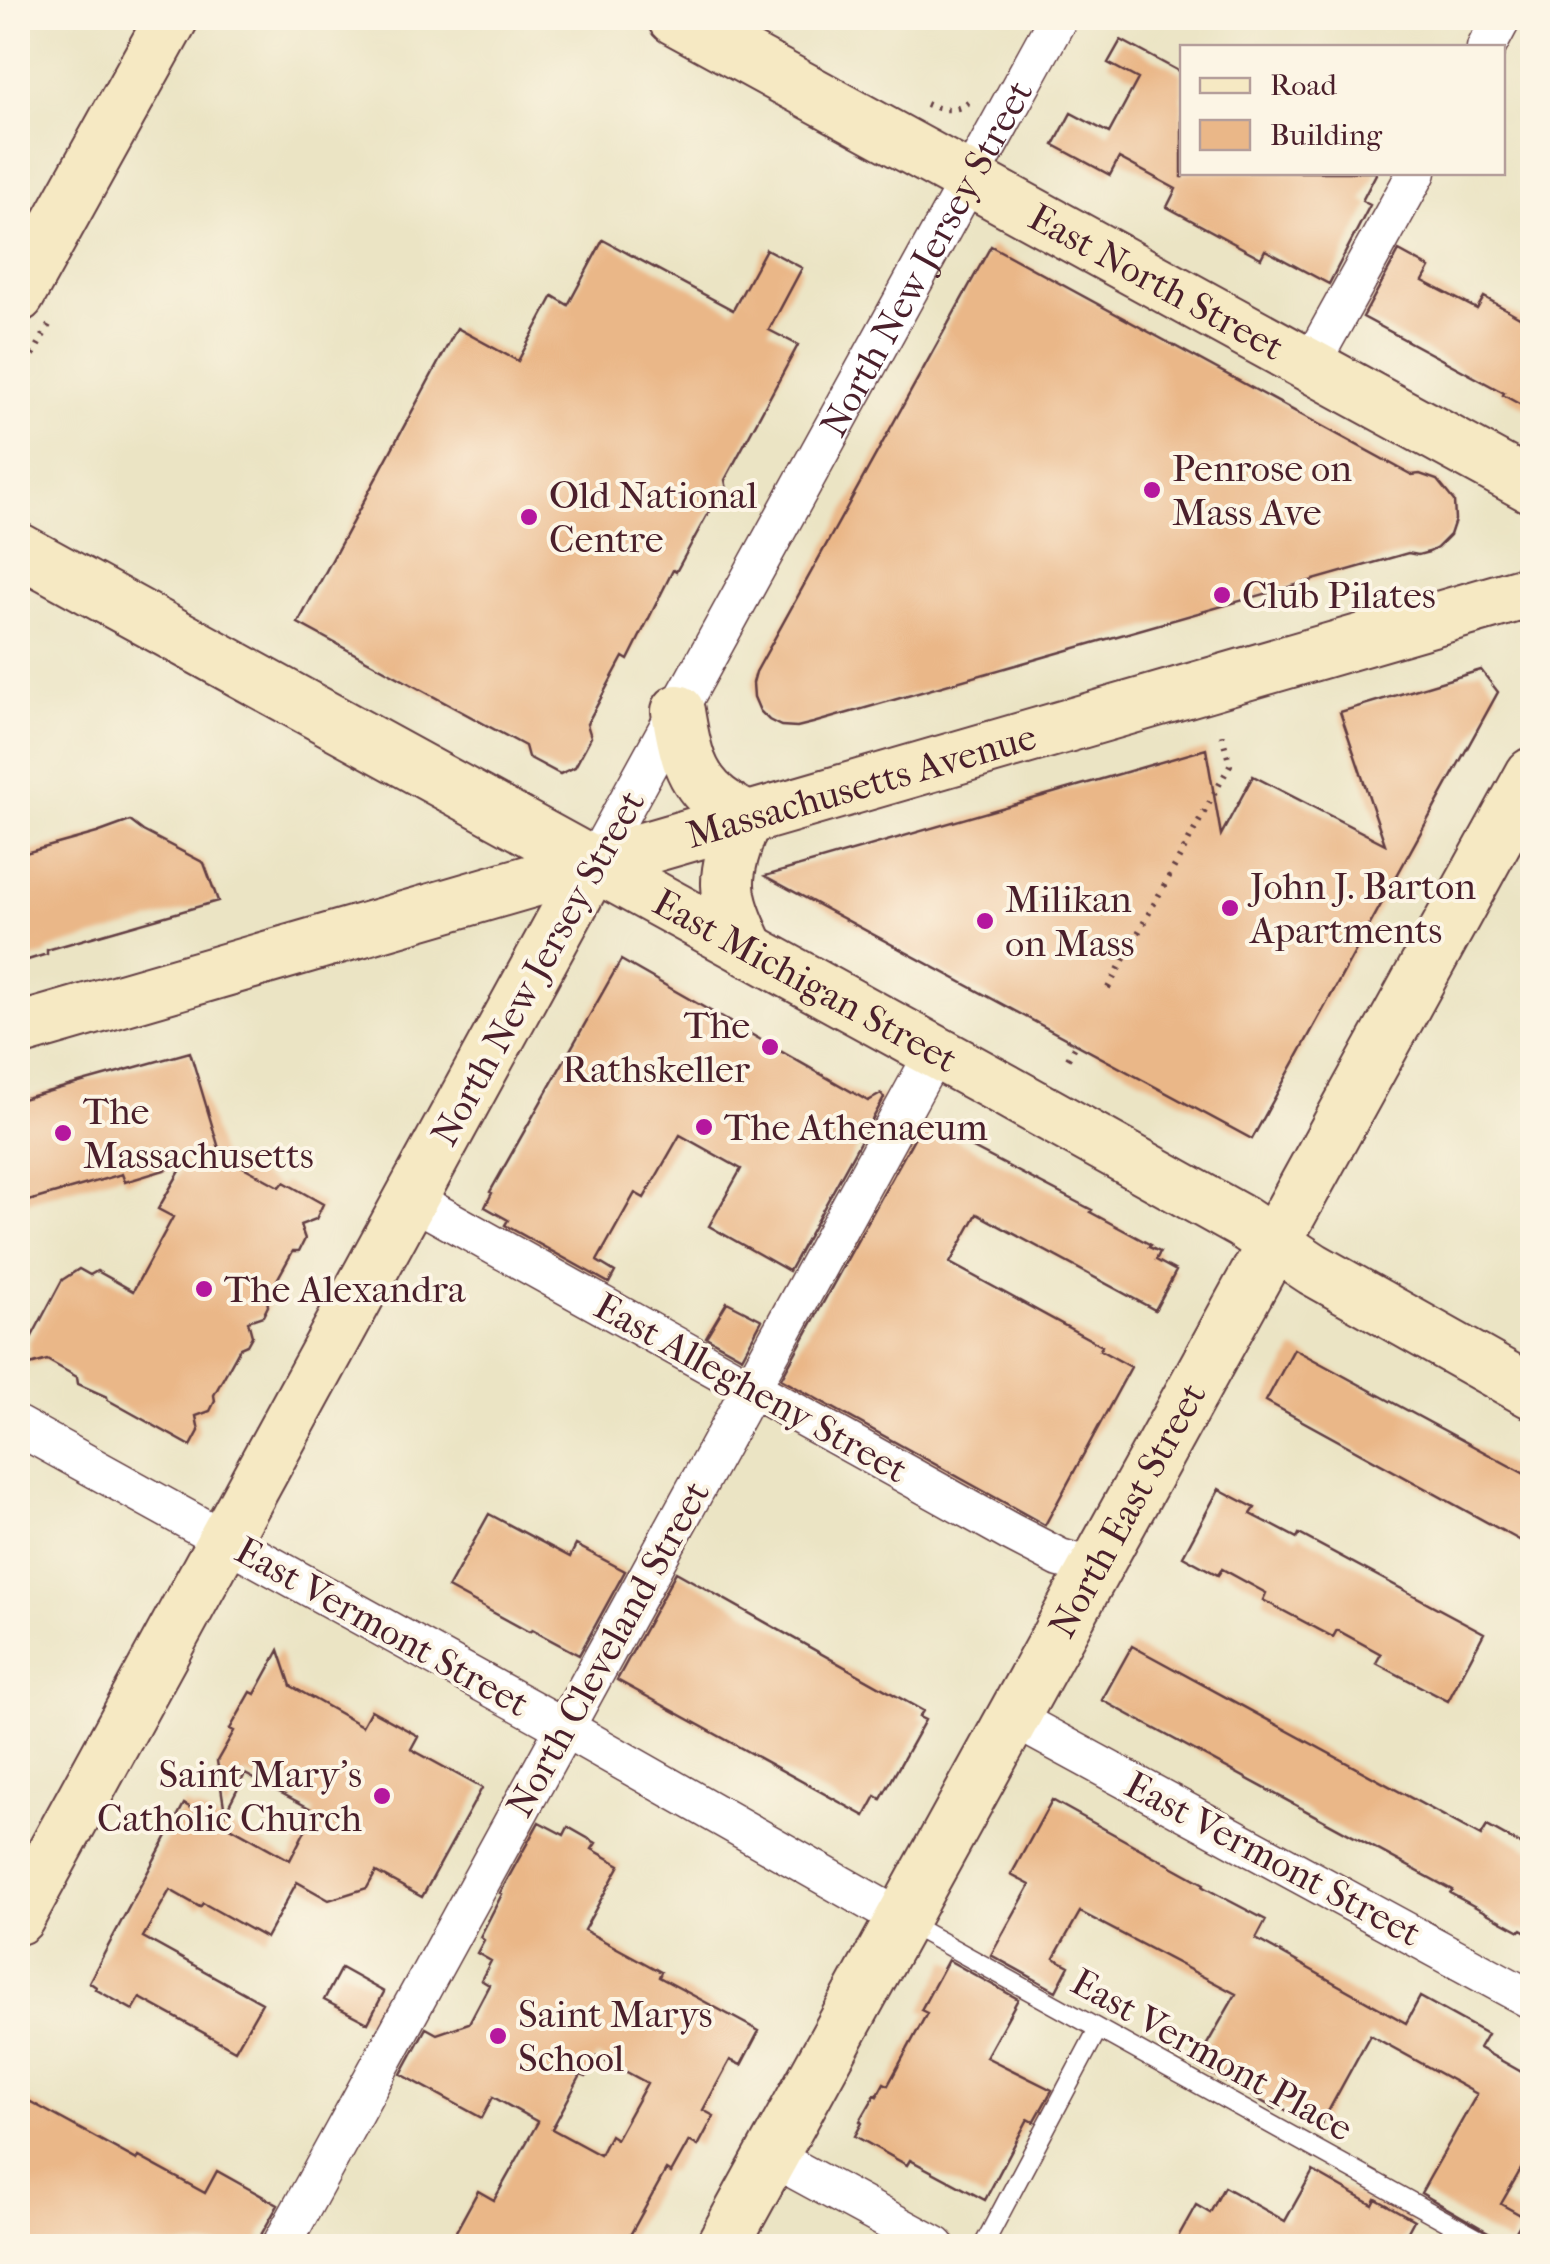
<svg xmlns="http://www.w3.org/2000/svg" width="1550" height="2264" viewBox="0 0 1550 2264" font-family="'IM FELL French Canon',serif">
<rect width="100%" height="100%" fill="#fcf5e5"/>
<filter id="ink" filterUnits="userSpaceOnUse"><feTurbulence type="fractalNoise" baseFrequency=".01" numOctaves="2"/><feDisplacementMap in="SourceGraphic" scale="20" xChannelSelector="R" yChannelSelector="G"/><feConvolveMatrix kernelMatrix="1 2 1 2 8 2 1 2 1" color-interpolation-filters="sRGB"/></filter>
<filter id="wash" filterUnits="userSpaceOnUse"><feTurbulence type="fractalNoise" baseFrequency=".0048" numOctaves="4" result="noise"/><feDisplacementMap in="SourceGraphic" scale="40" xChannelSelector="R" yChannelSelector="G"/><feGaussianBlur stdDeviation="2.25" result="paint"/><feColorMatrix in="noise" values="0 0 0 0 0 0 0 0 0 0 0 0 0 0 0 0 0 1.4 0 .05"/><feComposite in="paint" operator="in"/></filter>
<g filter="url(#wash)">
<rect width="100%" height="100%" fill="#ebe4c4"/>
<g id="blocks">
<!-- building -->
<path fill="#eab788" fill-rule="evenodd" d="M 1121,40 L 1182,73 L 1182,178 L 1185,172 L 1377,172 L 1362,201 L 1370,205 L 1329,284 L 1265,250 L 1261,258 L 1167,207 L 1176,189 L 1119,158 L 1110,175 L 1054,145 L 1071,113 L 1109,133 L 1138,79 L 1108,63 Z
M 603,240 L 733,310 L 766,249 L 802,268 L 769,330 L 798,345 L 725,480 L 727,489 L 721,500 L 714,502 L 676,572 L 673,570 L 628,660 L 623,657 L 587,724 L 591,737 L 575,767 L 560,774 L 528,757 L 525,746 L 298,623 L 457,328 L 518,361 L 553,296 L 568,305 Z
M 991,246 L 1412,475 L 1420,474 L 1437,480 L 1454,501 L 1455,520 L 1450,535 L 1437,548 L 1429,552 L 1418,555 L 1408,553 L 813,723 L 797,727 L 781,726 L 769,720 L 760,711 L 754,697 L 753,683 L 756,672 Z
M 1399,251 L 1430,268 L 1423,281 L 1477,309 L 1484,297 L 1532,324 L 1532,411 L 1503,395 L 1504,393 L 1363,317 Z
M 1481,670 L 1498,692 L 1252,1139 L 765,876 L 1206,749 L 1221,835 L 1253,776 L 1385,844 L 1340,712 Z
M 130,821 L 143,831 L 204,863 L 218,901 L 47,950 L 47,954 L 18,963 L 18,855 L 97,833 Z
M 621,960 L 868,1101 L 881,1094 L 884,1098 L 789,1271 L 709,1226 L 741,1169 L 680,1135 L 644,1198 L 635,1193 L 597,1261 L 615,1272 L 609,1283 L 505,1225 L 508,1220 L 485,1207 L 492,1193 L 490,1192 Z
M 190,1052 L 221,1155 L 280,1187 L 284,1182 L 323,1204 L 316,1219 L 300,1225 L 305,1239 L 299,1251 L 293,1251 L 267,1298 L 268,1306 L 263,1316 L 248,1321 L 252,1336 L 247,1345 L 240,1348 L 214,1395 L 215,1401 L 210,1411 L 196,1416 L 199,1431 L 191,1446 L 108,1400 L 107,1397 L 78,1384 L 77,1377 L 47,1360 L 30,1365 L 29,1342 L 62,1280 L 79,1269 L 90,1275 L 97,1271 L 133,1291 L 173,1217 L 158,1209 L 184,1164 L 125,1182 L 122,1174 L 18,1204 L 18,1100 Z
M 923,1122 L 1092,1210 L 1090,1212 L 1151,1245 L 1149,1247 L 1160,1252 L 1156,1260 L 1176,1271 L 1155,1310 L 977,1214 L 950,1263 L 1102,1346 L 1100,1350 L 1131,1367 L 1045,1525 L 781,1379 Z
M 727,1302 L 762,1320 L 742,1357 L 706,1337 Z
M 1294,1349 L 1532,1478 L 1532,1547 L 1266,1401 Z
M 1219,1489 L 1255,1508 L 1251,1514 L 1297,1538 L 1299,1534 L 1484,1633 L 1448,1701 L 1376,1663 L 1381,1654 L 1337,1630 L 1333,1637 L 1263,1600 L 1266,1593 L 1222,1569 L 1218,1575 L 1183,1556 Z
M 489,1514 L 570,1557 L 576,1545 L 625,1571 L 579,1655 L 532,1630 L 529,1632 L 448,1588 Z
M 676,1572 L 923,1711 L 919,1717 L 925,1720 L 881,1799 L 876,1796 L 865,1816 L 617,1680 Z
M 1132,1646 L 1481,1836 L 1487,1826 L 1532,1851 L 1532,1935 L 1522,1929 L 1520,1931 L 1450,1893 L 1452,1890 L 1102,1700 Z
M 279,1650 L 291,1686 L 362,1726 L 371,1710 L 418,1736 L 411,1749 L 482,1788 L 422,1897 L 376,1872 L 367,1888 L 329,1900 L 297,1882 L 266,1938 L 203,1903 L 200,1907 L 170,1890 L 143,1937 L 262,2003 L 235,2050 L 140,1998 L 133,2010 L 95,1989 L 96,1987 L 89,1982 L 184,1804 L 195,1810 L 196,1808 L 290,1860 L 315,1811 L 245,1774 L 225,1813 L 217,1761 L 234,1731 L 230,1729 L 251,1692 L 255,1694 Z
M 1052,1800 L 1204,1884 L 1203,1887 L 1266,1920 L 1256,1939 L 1406,2023 L 1420,1997 L 1487,2034 L 1479,2048 L 1532,2078 L 1532,2150 L 1501,2204 L 1524,2217 L 1509,2244 L 1421,2193 L 1477,2094 L 1370,2035 L 1319,2128 L 1278,2106 L 1276,2109 L 1195,2065 L 1236,1994 L 1080,1912 L 1054,1958 L 1069,1966 L 1056,1991 L 991,1955 L 1030,1885 L 1011,1875 Z
M 539,1822 L 564,1835 L 568,1827 L 596,1843 L 592,1849 L 620,1865 L 584,1930 L 661,1972 L 659,1977 L 759,2031 L 741,2065 L 730,2060 L 703,2110 L 714,2116 L 698,2146 L 689,2141 L 671,2173 L 666,2170 L 624,2246 L 476,2246 L 454,2235 L 478,2191 L 494,2200 L 538,2122 L 493,2097 L 482,2118 L 401,2074 L 426,2028 L 437,2034 L 469,2023 L 489,1985 L 481,1980 L 491,1961 L 477,1953 L 484,1940 L 480,1937 L 502,1894 L 500,1893 ZM 597,2056 L 647,2083 L 616,2139 L 610,2135 L 600,2155 L 552,2129 L 581,2075 L 586,2077 Z
M 948,1960 L 1018,1999 L 986,2057 L 1052,2090 L 1034,2122 L 1028,2119 L 985,2200 L 910,2160 L 907,2165 L 855,2136 L 862,2123 L 860,2121 L 875,2095 L 877,2096 L 884,2083 L 888,2085 L 927,2013 L 921,2010 Z
M 341,1968 L 384,1992 L 368,2023 L 324,2000 Z
M 18,2095 L 137,2160 L 139,2157 L 205,2193 L 217,2171 L 278,2205 L 261,2235 L 259,2246 L 28,2246 L 18,2241 Z
M 1313,2171 L 1373,2205 L 1376,2199 L 1414,2220 L 1400,2246 L 1173,2246 L 1196,2205 L 1210,2213 L 1224,2187 L 1285,2221 Z"/>
</g>
</g>
<g filter="url(#ink)">
<use href="#blocks" fill-opacity="0" stroke="#623d42" stroke-width="2.5"/>
<g fill="none" stroke-linecap="round" stroke-linejoin="round">
<!-- lane casing -->
<g stroke="#623d42" stroke-width="21">
<path id="lane" d="M 905,1922 L 1491,2246
M 983,2246 L 1098,2029"/>
</g>
<!-- street casing -->
<g stroke="#623d42" stroke-width="41">
<g id="street">
<path d="M 1486,48 L 1502,18"/>
<path d="M 1310,365 L 1417,172"/>
<path id="s1" d="M 594,863 L 1058,18"/>
<path d="M 411,1199 L 1010,1532 L 1060,1558 L 1096,1568"/>
<path d="M 18,1426 L 565,1728 L 901,1919"/>
<path d="M 1013,1718 L 1532,2000"/>
<path d="M 772,2157 L 936,2246"/>
<path d="M 281,2246 L 935,1052"/>
</g>
</g>
<!-- secondary casing -->
<g stroke="#623d42" stroke-width="56">
<g id="secondary">
<path id="s2" d="M 674,18 L 1532,487"/>
<path d="M 18,296 L 172,18"/>
<path id="s3" d="M 18,549 L 996,1085 L 1242,1222 L 1313,1269 L 1532,1392"/>
<path d="M 678,711 C 684,746 688,777 717,800 C 726,807 736,812 745,818"/>
<path d="M 745,818 C 722,879 721,891 750,951"/>
<path id="s4" d="M 18,1030 L 1532,591"/>
<path d="M 18,1918 L 594,863"/>
<path id="s5" d="M 722,2246 L 1532,774"/>
</g>
</g>
<!-- path -->
<path stroke="#623d42" stroke-width="6" stroke-dasharray="2.5 8" stroke-linecap="butt" d="M 926,104 C 940,110 958,113 970,101
M 18,383 L 49,325
M 1108,988 L 1230,765 L 1222,735
M 1068,1059 L 1076,1045"/>
<!-- lane -->
<use href="#lane" stroke="#fff" stroke-width="18"/>
<!-- street -->
<use href="#street" stroke="#fff" stroke-width="38"/>
<!-- secondary -->
<use href="#secondary" stroke="#f6e9c3" stroke-width="52"/>
</g>
</g>
<!-- markers -->
<g fill="#b5179e" stroke="#fcf5e5" stroke-width="4">
<circle cx="1152" cy="490" r="10"/>
<circle cx="529" cy="517" r="10"/>
<circle cx="1222" cy="595" r="10"/>
<circle cx="1230" cy="908" r="10"/>
<circle cx="985" cy="921" r="10"/>
<circle cx="770" cy="1047" r="10"/>
<circle cx="704" cy="1127" r="10"/>
<circle cx="63" cy="1133" r="10"/>
<circle cx="204" cy="1289" r="10"/>
<circle cx="382" cy="1796" r="10"/>
<circle cx="498" cy="2036" r="10"/>
</g>
<g text-anchor="middle" dominant-baseline="central" stroke-width="8" stroke-linejoin="round" paint-order="stroke">
<!-- street labels -->
<g font-size="38" fill="#4a1f2b" stroke="#fcf5e5">
<text stroke="none"><textPath href="#s1" startOffset="690">North New Jersey Street</textPath></text>
<text stroke="none"><textPath href="#s2" startOffset="550">East North Street</textPath></text>
<text stroke="none"><textPath href="#s4" startOffset="878">Massachusetts Avenue</textPath></text>
<text transform="translate(538 968) rotate(-61)">North New Jersey Street</text>
<text stroke="none"><textPath href="#s3" startOffset="898">East Michigan Street</textPath></text>
<text transform="translate(751 1388) rotate(29)">East Allegheny Street</text>
<text stroke="none"><textPath href="#s5" startOffset="840">North East Street</textPath></text>
<text transform="translate(382 1627) rotate(29)">East Vermont Street</text>
<text transform="translate(608 1649) rotate(-61)">North Cleveland Street</text>
<text transform="translate(1273 1859) rotate(28)">East Vermont Street</text>
<text transform="translate(1212 2055) rotate(29)">East Vermont Place</text>
</g>
<!-- poi labels -->
<g font-size="38" fill="#4a1f2b" stroke="#fcf5e5" text-anchor="start">
<text x="1172" y="468">Penrose on<tspan x="1172" dy="44">Mass Ave</tspan></text>
<text x="549" y="495">Old National<tspan x="549" dy="44">Centre</tspan></text>
<text x="1242" y="595">Club Pilates</text>
<text x="1250" y="886">John J. Barton<tspan x="1250" dy="44">Apartments</tspan></text>
<text x="1005" y="899">Milikan<tspan x="1005" dy="44">on Mass</tspan></text>
<text x="750" y="1025" text-anchor="end">The<tspan x="750" dy="44">Rathskeller</tspan></text>
<text x="83" y="1111">The<tspan x="83" dy="44">Massachusetts</tspan></text>
<text x="724" y="1127">The Athenaeum</text>
<text x="224" y="1289">The Alexandra</text>
<text x="362" y="1774" text-anchor="end">Saint Mary's<tspan x="362" dy="44">Catholic Church</tspan></text>
<text x="518" y="2014">Saint Marys<tspan x="518" dy="44">School</tspan></text>
</g>
</g>
<!-- margin -->
<rect width="1550" height="2264" fill="none" stroke="#fcf5e5" stroke-width="60"/>
<!-- legend -->
<rect x="1180" y="45" width="325" height="130" fill="#fcf5e5" stroke="#b59f9b" stroke-width="2.5"/>
<rect x="1200" y="78" width="50" height="15" fill="#f6e9c3" stroke="#b59f9b" stroke-width="2.5"/>
<text x="1270" y="95" font-size="30" fill="#4a1f2b">Road</text>
<rect x="1200" y="120" width="50" height="30" fill="#eab788" stroke="#b59f9b" stroke-width="2.5"/>
<text x="1270" y="145" font-size="30" fill="#4a1f2b">Building</text>
</svg>
